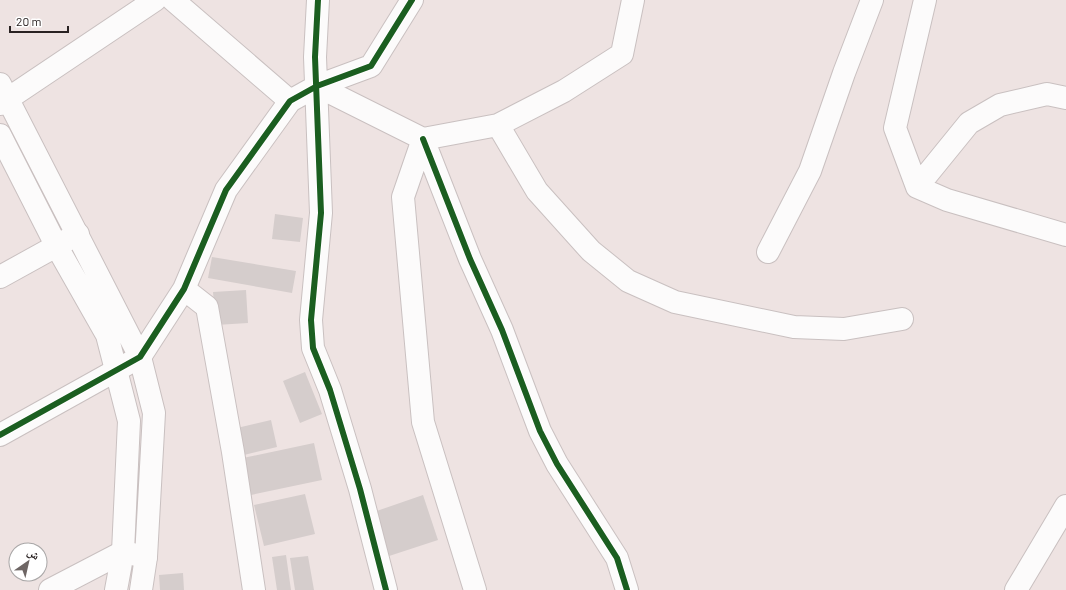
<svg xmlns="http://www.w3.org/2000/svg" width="1066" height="590" viewBox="0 0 1066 590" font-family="Barlow,'Noto Naskh Arabic',sans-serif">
<rect width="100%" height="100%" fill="#eee3e2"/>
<!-- building -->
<path fill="#d5cdcc" d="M 275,214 L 303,218 L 300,242 L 272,239 Z
M 212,257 L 296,271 L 292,293 L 208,278 Z
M 246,290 L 248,323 L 216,325 L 213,292 Z
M 305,372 L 322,414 L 300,423 L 283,381 Z
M 271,420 L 277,447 L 244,455 L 237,428 Z
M 314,443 L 322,480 L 251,495 L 243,458 Z
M 305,494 L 315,534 L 264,546 L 254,505 Z
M 423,495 L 438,540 L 383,558 L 368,514 Z
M 286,555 L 291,590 L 277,590 L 272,557 Z
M 308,556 L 314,590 L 295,590 L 290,558 Z
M 183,573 L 184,590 L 160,590 L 159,575 Z"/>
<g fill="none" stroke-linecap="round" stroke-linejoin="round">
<!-- minor casing -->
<g stroke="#c9c0c0" stroke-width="24">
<path id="minor" d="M 173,0 L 290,101
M 318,0 L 315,57 L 321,213 L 311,320 L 313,348 L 330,390 L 360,489 L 386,590
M 925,0 L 895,128 L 917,187 L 947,200 L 1066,235
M 317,86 L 423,139 L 498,125 L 564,91 L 622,54 L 633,0
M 0,104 L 155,0
M 498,125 L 537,191 L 591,251 L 628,281 L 675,302 L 794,327 L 844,329 L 902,319
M 423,139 L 470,259 L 502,330 L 540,431 L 557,464 L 617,558 L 627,590
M 423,139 L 403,197 L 423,422 L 475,590
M 917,187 L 969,123 L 1000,105 L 1047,94 L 1066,98
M 768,252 L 810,171 L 844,73 L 872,0
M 0,277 L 78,234
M 184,289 L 207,307 L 233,452 L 254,590
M 0,435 L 140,357 L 184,289 L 226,190 L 290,101 L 317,86 L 371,66 L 412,0
M 50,590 L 123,552 L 146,557
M 1016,590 L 1066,506"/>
</g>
<!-- secondary casing -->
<g stroke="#c9c0c0" stroke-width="24">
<path id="secondary" d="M 0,84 L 140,357 L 154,413 L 146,557 L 141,590
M 0,135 L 57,247 L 107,335 L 116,370 L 129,421 L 123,552 L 116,590"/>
</g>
<!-- minor -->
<use href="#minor" stroke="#fcfbfb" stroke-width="22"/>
<!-- secondary -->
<use href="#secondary" stroke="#fcfbfb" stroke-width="22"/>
<!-- cycleway casing -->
<g stroke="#fff" stroke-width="8">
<path id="cycleway" d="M 318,0 L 315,57 L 321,213 L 311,320 L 313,348 L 330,390 L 360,489 L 386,590
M 423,139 L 470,259 L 502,330 L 540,431 L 557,464 L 617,558 L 627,590
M 0,435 L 140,357 L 184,289 L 226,190 L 290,101 L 317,86 L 371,66 L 412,0"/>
</g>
<!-- cycleway -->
<use href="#cycleway" stroke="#1b5e20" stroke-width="6"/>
</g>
<!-- north arrow -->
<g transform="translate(28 562) rotate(34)"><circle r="19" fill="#ffffff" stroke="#a9a7a7"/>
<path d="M0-3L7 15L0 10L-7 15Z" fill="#6e6665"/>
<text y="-6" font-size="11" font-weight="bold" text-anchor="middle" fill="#292222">ش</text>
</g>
<!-- scale -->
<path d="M10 26v6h58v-6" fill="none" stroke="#292222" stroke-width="2"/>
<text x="16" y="26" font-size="12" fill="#292222" stroke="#ffffff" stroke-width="3" paint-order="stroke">20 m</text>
</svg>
